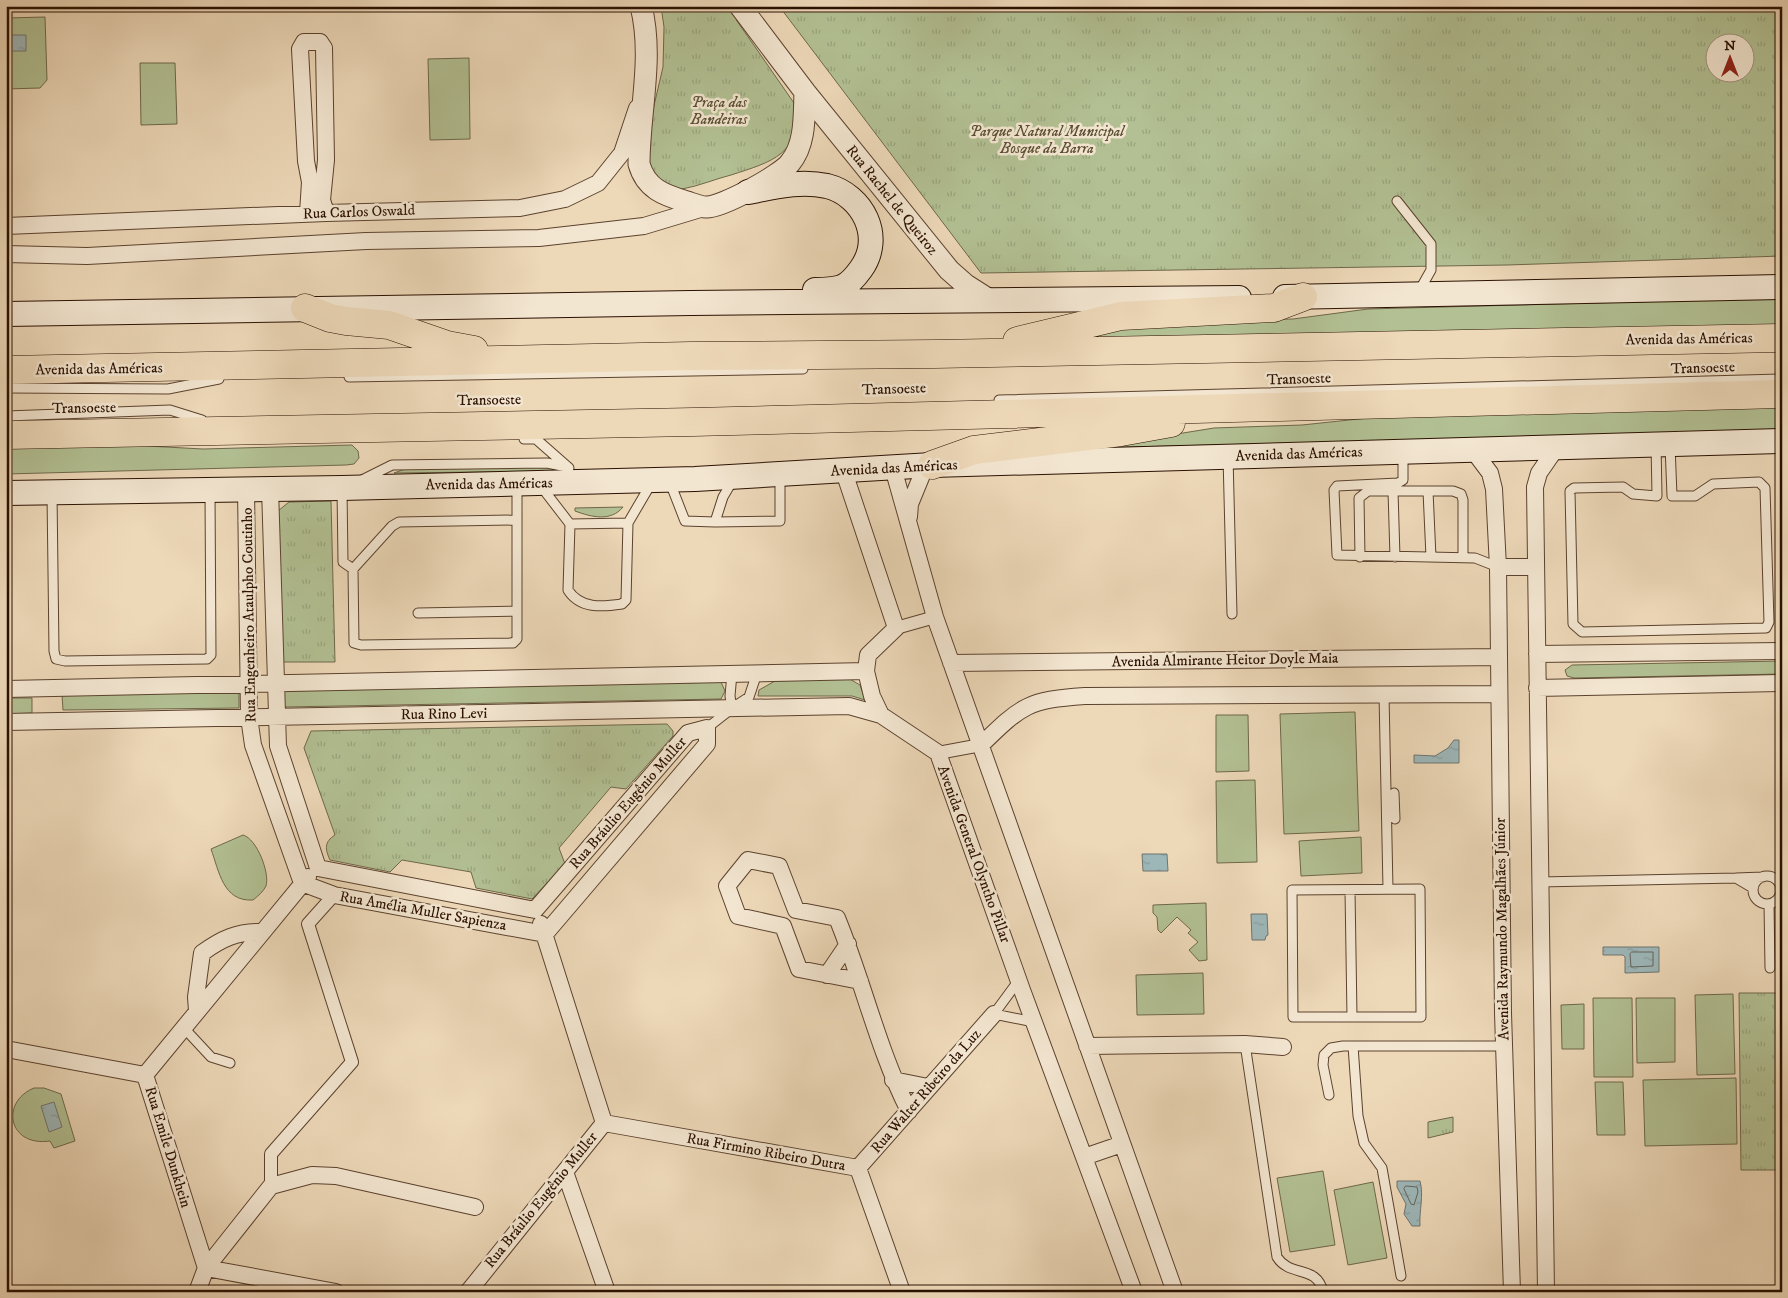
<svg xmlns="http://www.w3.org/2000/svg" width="1788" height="1298" viewBox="0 0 1788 1298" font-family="'IM FELL DW Pica',serif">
<defs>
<pattern id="park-tufts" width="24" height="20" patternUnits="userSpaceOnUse" patternTransform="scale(1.25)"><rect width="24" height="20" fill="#b2c093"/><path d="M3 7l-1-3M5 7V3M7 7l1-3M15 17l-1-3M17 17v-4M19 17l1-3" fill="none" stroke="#99a47d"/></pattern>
<pattern id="water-ripples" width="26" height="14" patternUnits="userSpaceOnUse" patternTransform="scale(1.25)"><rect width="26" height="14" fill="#9db7b9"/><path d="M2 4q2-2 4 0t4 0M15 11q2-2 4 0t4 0" fill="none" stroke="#879c9d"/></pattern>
</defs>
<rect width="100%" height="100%" fill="#edd8b8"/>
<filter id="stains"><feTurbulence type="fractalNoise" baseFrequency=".004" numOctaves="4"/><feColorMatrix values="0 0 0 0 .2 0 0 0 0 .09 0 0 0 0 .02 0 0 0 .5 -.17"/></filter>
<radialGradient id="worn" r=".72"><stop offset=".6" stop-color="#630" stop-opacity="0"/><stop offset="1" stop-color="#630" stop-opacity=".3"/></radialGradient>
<!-- green -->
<path fill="#b2c093" stroke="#6e684a" d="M 241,6 L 299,6 L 299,9 L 241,9 Z
M 45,17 L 47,80 L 40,88 L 6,89 L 6,18 Z
M 469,58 L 470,139 L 430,140 L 428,59 Z
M 140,63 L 175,63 L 177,124 L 141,125 Z
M 1782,298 L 1782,329 L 1371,338 L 1053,338 L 1141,322 L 1293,319 L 1368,309 Z
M 1782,402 L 1782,431 L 1090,448 L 1214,428 L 1302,425 L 1415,413 Z
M 6,445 L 147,446 L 203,449 L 352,445 L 358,451 L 359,458 L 354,464 L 346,465 L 6,474 Z
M 544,466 L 557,471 L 394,473 L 408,468 Z
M 623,507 C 611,522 591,517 575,511 L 575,508 Z
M 1782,661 L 1782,674 L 1574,678 L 1567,676 L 1565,670 L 1572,665 Z
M 848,678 L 860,685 L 865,700 L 852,696 L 758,696 L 759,690 L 775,681 Z
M 721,682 L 725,691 L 721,699 L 284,707 L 284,691 Z
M 239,692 L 239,708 L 63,710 L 62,695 Z
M 6,698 L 32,698 L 32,713 L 6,714 Z
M 1355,712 L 1359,831 L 1284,834 L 1280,714 Z
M 1216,715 L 1248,715 L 1249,771 L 1216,772 Z
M 1255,780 L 1257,862 L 1217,863 L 1216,781 Z
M 243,835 C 257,839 270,873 266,886 C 263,892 258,896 253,900 C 223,902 219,871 211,849 Z
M 1361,837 L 1362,873 L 1301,876 L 1299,841 Z
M 1206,903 L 1207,960 L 1199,961 L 1189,950 L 1198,942 L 1188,933 L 1191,930 L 1177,917 L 1161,933 L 1158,930 L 1157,917 L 1153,913 L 1153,905 Z
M 1203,973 L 1204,1014 L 1137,1015 L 1136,975 Z
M 1733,994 L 1735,1074 L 1697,1075 L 1695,995 Z
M 1593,998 L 1632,998 L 1633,1077 L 1594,1077 Z
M 1636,998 L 1675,998 L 1675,1062 L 1637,1063 Z
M 1584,1004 L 1584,1049 L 1562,1049 L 1561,1005 Z
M 1736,1078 L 1737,1144 L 1645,1146 L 1643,1080 Z
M 1595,1082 L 1623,1082 L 1625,1135 L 1597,1135 Z
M 34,1088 L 44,1088 L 61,1094 L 75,1141 L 54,1148 L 50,1141 C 8,1147 0,1102 34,1088 Z
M 1323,1171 L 1335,1245 L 1290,1252 L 1277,1178 Z
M 1373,1182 L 1387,1258 L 1348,1265 L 1334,1190 Z"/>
<!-- park -->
<path fill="url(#park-tufts)" stroke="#6e684a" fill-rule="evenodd" d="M 661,6 L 731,6 L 737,21 L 794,103 C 804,154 771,162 731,175 C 715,179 699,186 682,189 L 674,188 L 650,174 L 646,140 L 663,67 L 664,27 Z
M 779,6 L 1782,6 L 1782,256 L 1507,265 L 981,273 ZM 1716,42 L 1746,42 L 1746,72 L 1716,72 Z
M 331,501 L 335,662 L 281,662 L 278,511 L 289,502 Z
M 667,724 L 673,731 L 673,736 L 626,789 L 611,787 L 559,848 L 565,864 L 532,899 L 476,888 L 471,872 L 402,860 L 390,872 L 330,860 C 325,849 324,842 335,835 L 304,748 L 311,731 Z
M 1739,993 L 1782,993 L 1782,1170 L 1741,1170 Z
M 1453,1117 L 1453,1132 L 1428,1138 L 1428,1122 Z"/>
<!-- water -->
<path fill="url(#water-ripples)" stroke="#6f746f" d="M 6,35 L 26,35 L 26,51 L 6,51 Z
M 1454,740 L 1459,740 L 1459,763 L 1414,763 L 1414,755 L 1435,756 L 1448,748 Z
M 1142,854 L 1167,854 L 1168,871 L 1143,871 Z
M 1251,914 L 1267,914 L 1268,935 L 1266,936 L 1265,940 L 1252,940 Z
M 1603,947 L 1659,947 L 1659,972 L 1625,973 L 1625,957 L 1623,955 L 1603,955 Z
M 54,1102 L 62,1127 L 49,1132 L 41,1106 Z
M 1397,1181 L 1420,1181 C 1424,1196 1419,1210 1420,1226 L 1412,1226 L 1404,1214 L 1406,1204 L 1397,1187 Z"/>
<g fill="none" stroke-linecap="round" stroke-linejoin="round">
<!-- shore -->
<path stroke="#64645c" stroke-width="1" d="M 1632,952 L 1653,952 L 1653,966 L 1631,967 L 1630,954 Z
M 1406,1186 L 1417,1187 L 1418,1192 L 1414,1205 L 1411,1204 L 1404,1189 Z"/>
<!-- service casing -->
<g stroke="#5c422e" stroke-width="11">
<path id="service" d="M 1397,201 L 1431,244 L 1431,270 L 1418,293
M 349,377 L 803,369
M 6,388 L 168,389 L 219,379
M 999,400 L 1782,379
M 6,416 L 170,410 L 202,420
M 524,439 L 536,439 L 569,468
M 1656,444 L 1657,496 L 1633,494 L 1623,487 L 1574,488 L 1570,491 L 1573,624 L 1582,632 L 1766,628 L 1769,622 L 1765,488 L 1759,482 L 1713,484 L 1695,496 L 1672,496 L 1670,445
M 1403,453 L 1403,480 L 1398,483 L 1337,486 L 1334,490 L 1337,555 L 1475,558 L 1498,567
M 1228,456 L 1232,614
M 362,480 L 392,465 L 547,463 L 567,467
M 669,480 L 685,521 L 715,522 L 723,497 L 733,480
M 540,485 L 570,524 L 628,523 L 652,482
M 342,489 L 343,562 L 353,569 L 354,643 L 361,645 L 513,643 L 517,639 L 517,483
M 1393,491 L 1395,557
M 1428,491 L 1431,557
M 52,493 L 54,651 L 56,659 L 65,661 L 207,659 L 211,655 L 210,492
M 715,522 L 780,521 L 780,474
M 570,524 L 568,590 C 580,609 602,607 622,604 L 626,600 L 628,523
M 1360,557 L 1359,498 L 1368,491 L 1453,491 L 1461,494 L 1463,500 L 1463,557
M 353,569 L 392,526 L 399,522 L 517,520
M 418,613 L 517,611
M 732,673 L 730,696 L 732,708 L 749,697 L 757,673
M 1384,694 L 1388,889
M 707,728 L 730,710
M 1394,793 L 1395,819
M1753 890a14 14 0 1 1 28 0a14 14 0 1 1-28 0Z
M 1539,882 L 1736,878
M 1753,888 L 1736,878 L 1763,877
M 1420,889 L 1421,1017 L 1293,1017 L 1292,890 Z
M 1350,890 L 1352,1017
M 1769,904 L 1770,968
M 1019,980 L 994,1014 L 1034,1022
M 184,1028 L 211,1057 L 230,1063
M 1245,1044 L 1277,1257 C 1290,1278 1317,1264 1323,1292
M 1353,1046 L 1358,1116 L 1364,1143 L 1382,1168 L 1401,1276
M 1329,1095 L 1323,1065 L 1324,1055 L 1331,1048 L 1343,1046 L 1504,1046"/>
</g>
<!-- pedestrian casing -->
<g stroke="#5c422e" stroke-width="14">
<path id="pedestrian" d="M 896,628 L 935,617
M 938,753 L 981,745
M 271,1186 L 271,1154 L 352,1062 L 308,924 L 334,895"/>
</g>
<!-- minor casing -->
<g stroke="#5c422e" stroke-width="18">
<path id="minor" d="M 308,213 L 310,182 L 306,161 L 300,49 L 304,42 L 320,42 L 324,48 L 326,160 L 322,200 L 326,213
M 6,226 L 326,213 L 520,208 L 565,199 L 598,183 L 622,153 L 637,108
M 6,254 L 87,256 L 366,241 L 539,238 L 644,226 L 707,207
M 1472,449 L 1490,473 L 1494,489 L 1498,567 L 1503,1013 L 1512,1292
M 893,468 L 935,617 L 1175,1292
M 844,472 L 896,628 L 868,655 L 866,671 L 872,696 L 881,715 L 938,753 L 1022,990 L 1134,1292
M 246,488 L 249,717 L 253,745 L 302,883 L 334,895 L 545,934 L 707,744 L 707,728 L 688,733 L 535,910
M 270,488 L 278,746 L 318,868
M 909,517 L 910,504 L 926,465
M 1498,567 L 1535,567
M 1537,654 L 1782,651
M 951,663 L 1499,657
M 1537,688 L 1782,683
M 6,689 L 866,671
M 6,722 L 849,706 L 881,715
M 981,745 C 1022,705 1028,700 1085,696 L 1499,694
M 318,868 L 535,910
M 827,975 L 848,944
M 860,981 L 799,969 L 783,926 L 738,916 L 727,886 L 748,860 L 779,866 L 796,910 L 837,918 C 863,981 878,1050 909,1111
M 197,1011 L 196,997 L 202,953 C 221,939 238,931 262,932
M 1087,1046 L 1245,1044 L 1283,1047
M 6,1049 L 145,1075 L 206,1268
M 145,1075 L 308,877
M 893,1080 L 928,1087
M 604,1123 L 858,1168 L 902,1292
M 1084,1157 L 1122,1144
M 858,1168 L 994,1014
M 565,1172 L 607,1292
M 206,1268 L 336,1292
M 197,1292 L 206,1268 L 271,1186 L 312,1175 L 336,1176 L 475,1207
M 468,1292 L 604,1123 L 541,924
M 1546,1292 L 1535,487 L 1539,473 L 1557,447"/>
</g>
<!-- tertiary casing -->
<g stroke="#5c422e" stroke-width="23">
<path id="tertiary" d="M 641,6 C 654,58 639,112 639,164 C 646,189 664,195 687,202 C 693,204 700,207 706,207 C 721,208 781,175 790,163 C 806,144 804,115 805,92
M 740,6 L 805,92 L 949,270 L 966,285 L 988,299"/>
</g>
<!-- secondary casing -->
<g stroke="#2b1000" stroke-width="26">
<path id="secondary" d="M 748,192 C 774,187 800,180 827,186 C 863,195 884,237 861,269 C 856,276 849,284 842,287 C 833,290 824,290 815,290
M 1285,297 L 1782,287
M 6,314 L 691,303 L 1239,298
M 6,493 L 342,488 L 695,479 L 932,465 L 1782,441"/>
</g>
<!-- trunk casing -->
<g stroke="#2b1000" stroke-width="29">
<path id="trunk" d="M 305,308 L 330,318 L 346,321 L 389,325 L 447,345 L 474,350
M 1017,341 L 1121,316 L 1274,308 L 1303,297
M 6,370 L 691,356 L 935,354 L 1782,338
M 6,435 L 693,422 L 1782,394
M 932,465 L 974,450 L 1121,432 L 1171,423"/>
</g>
<!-- service -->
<use href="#service" stroke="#f3e6d1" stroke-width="9"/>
<!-- pedestrian -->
<use href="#pedestrian" stroke="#f3e6d1" stroke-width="12"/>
<!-- minor -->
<use href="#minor" stroke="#f3e6d1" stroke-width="16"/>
<!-- tertiary -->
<use href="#tertiary" stroke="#f3e6d1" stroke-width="21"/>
<!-- secondary -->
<use href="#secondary" stroke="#f3e6d1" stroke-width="24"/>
<!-- trunk -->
<use href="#trunk" stroke="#edd8b8" stroke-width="28"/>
</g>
<g text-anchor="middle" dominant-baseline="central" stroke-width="5" stroke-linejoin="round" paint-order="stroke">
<!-- park labels -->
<g font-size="15" font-style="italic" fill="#5a4e33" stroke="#f3e6d1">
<text x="719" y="102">Praça das<tspan x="719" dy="17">Bandeiras</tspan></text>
<text x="1047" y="131">Parque Natural Municipal<tspan x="1047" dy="17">Bosque da Barra</tspan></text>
</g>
<!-- street labels -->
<g font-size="15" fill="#2b1000" stroke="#f3e6d1">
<text transform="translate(892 200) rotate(51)">Rua Rachel de Queiroz</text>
<text transform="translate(359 212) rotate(-2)">Rua Carlos Oswald</text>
<text transform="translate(1689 339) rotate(-1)">Avenida das Américas</text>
<text transform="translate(1703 368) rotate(-2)">Transoeste</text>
<text transform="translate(99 369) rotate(-1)">Avenida das Américas</text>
<text transform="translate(1299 379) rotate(-2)">Transoeste</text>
<text transform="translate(894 389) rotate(-2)">Transoeste</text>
<text transform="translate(489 400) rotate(-1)">Transoeste</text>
<text transform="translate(84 408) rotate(-1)">Transoeste</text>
<text transform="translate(1299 454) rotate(-2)">Avenida das Américas</text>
<text transform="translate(894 468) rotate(-3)">Avenida das Américas</text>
<text transform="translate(489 484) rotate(-1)">Avenida das Américas</text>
<text transform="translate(249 615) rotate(-91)">Rua Engenheiro Ataulpho Coutinho</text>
<text transform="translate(1225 660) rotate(-1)">Avenida Almirante Heitor Doyle Maia</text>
<text transform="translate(444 714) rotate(-1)">Rua Rino Levi</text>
<text transform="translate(628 803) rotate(-49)">Rua Bráulio Eugênio Muller</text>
<text transform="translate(974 854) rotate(70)">Avenida General Olyntho Pillar</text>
<text transform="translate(423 911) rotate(10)">Rua Amélia Muller Sapienza</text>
<text transform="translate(1502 929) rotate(-91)">Avenida Raymundo Magalhães Júnior</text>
<text transform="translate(926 1091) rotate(-49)">Rua Walter Ribeiro da Luz</text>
<text transform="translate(168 1147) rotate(73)">Rua Emile Dunkhein</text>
<text transform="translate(766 1152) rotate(10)">Rua Firmino Ribeiro Dutra</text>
<text transform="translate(541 1200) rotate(-51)">Rua Bráulio Eugênio Muller</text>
</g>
</g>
<!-- margin -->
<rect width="1788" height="1298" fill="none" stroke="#edd8b8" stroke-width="25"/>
<rect x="8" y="8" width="1773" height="1283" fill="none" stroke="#2b1000" stroke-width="2.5"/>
<rect x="12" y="12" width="1763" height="1273" fill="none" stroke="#2b1000"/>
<!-- north arrow -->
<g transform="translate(1730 58)"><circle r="24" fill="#f3e6d1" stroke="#a3907d"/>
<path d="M0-4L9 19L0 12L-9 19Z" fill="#8f2418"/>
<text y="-8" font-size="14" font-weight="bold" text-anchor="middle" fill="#2b1000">N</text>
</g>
<rect width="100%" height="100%" filter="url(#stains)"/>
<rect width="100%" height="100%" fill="url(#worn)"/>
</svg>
